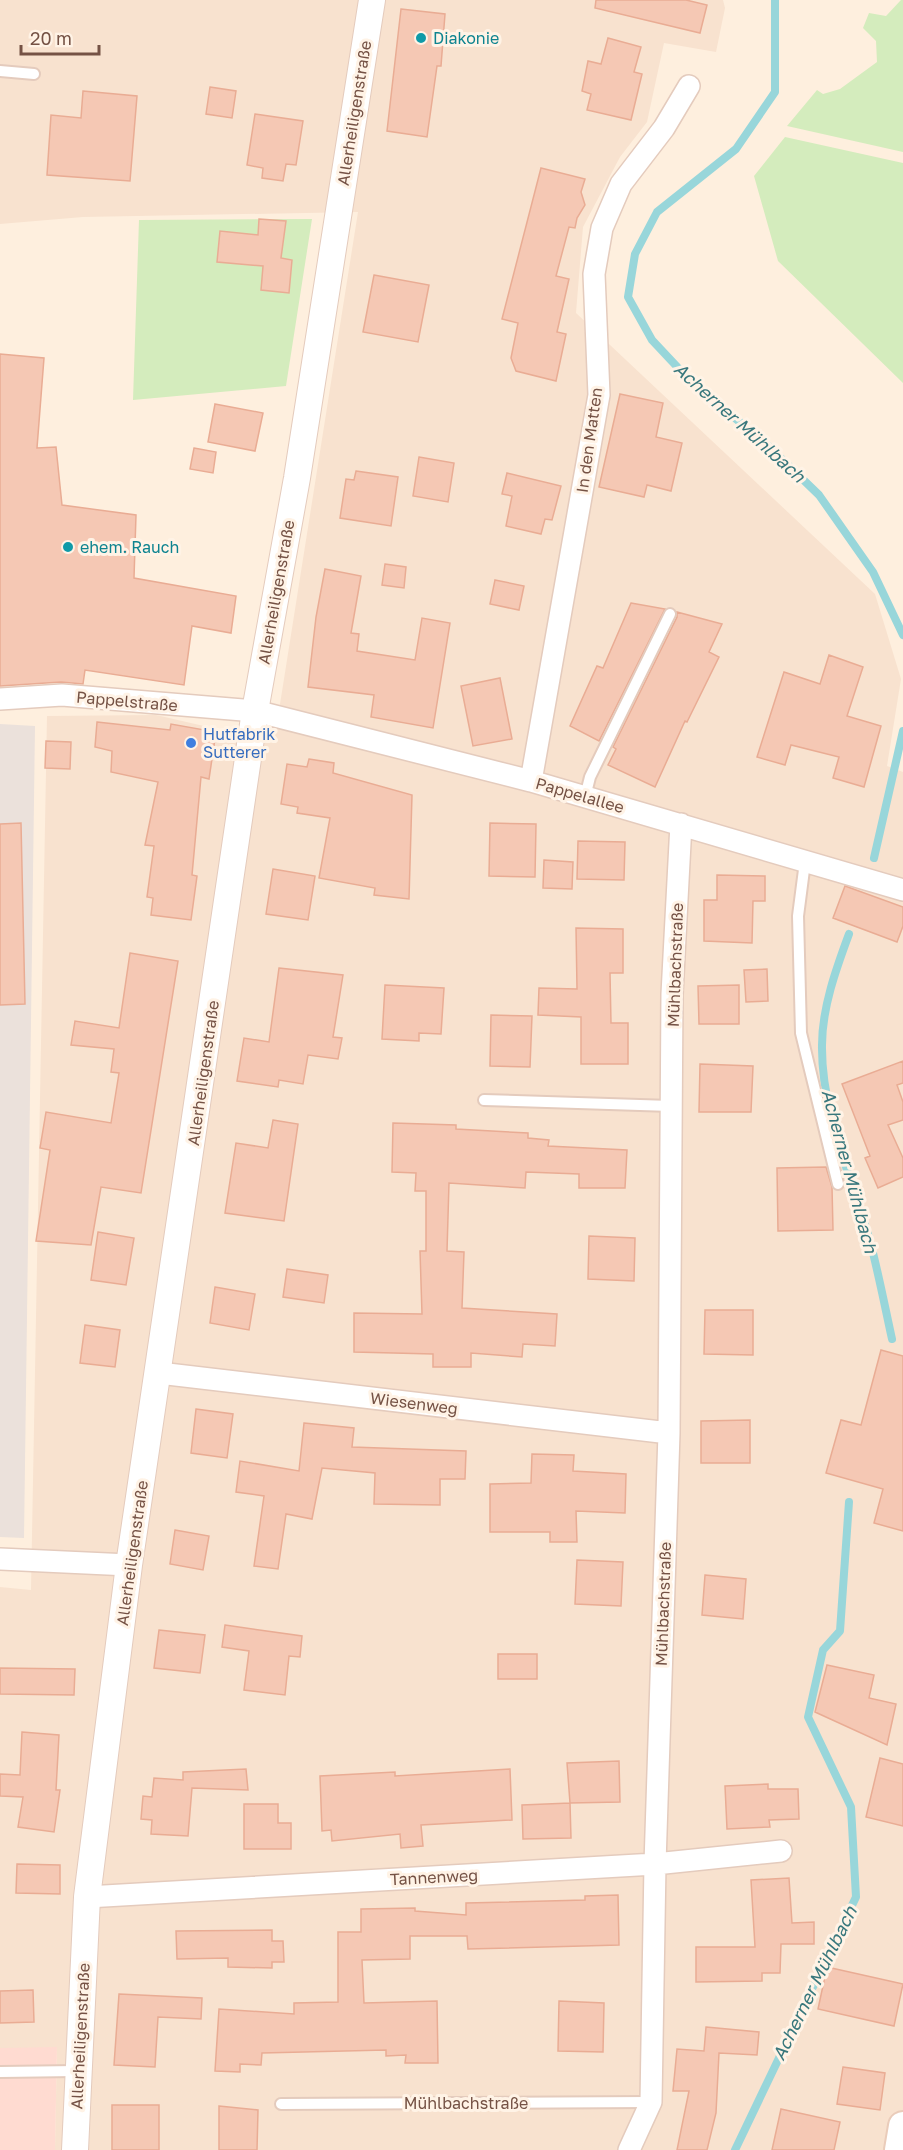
<svg xmlns="http://www.w3.org/2000/svg" width="903" height="2150" viewBox="0 0 903 2150" font-family="'Golos Text',sans-serif">
<rect width="100%" height="100%" fill="#feefde"/>
<!-- residential -->
<path fill="#f8e2cf" d="M 0,0 L 723,0 L 725,8 L 716,52 L 664,43 L 647,122 L 620,157 L 583,227 L 576,313 L 875,594 L 901,679 L 887,766 L 903,772 L 903,2150 L 55,2150 L 57,2048 L 0,2048 L 0,1587 L 31,1590 L 47,716 L 156,715 L 274,742 L 358,212 L 83,217 L 0,224 Z"/>
<!-- commercial -->
<path fill="#ffdbd1" d="M 57,2047 L 55,2150 L 0,2150 L 0,2048 Z"/>
<!-- industrial -->
<path fill="#ebe1db" d="M 0,724 L 35,726 L 24,1538 L 0,1537 Z"/>
<!-- green -->
<path fill="#d4ecbd" d="M 901,0 L 903,0 L 903,152 L 787,126 L 817,90 L 823,94 L 840,89 L 877,62 L 876,41 L 863,28 L 869,13 L 886,16 Z
M 785,137 L 903,163 L 903,383 L 778,261 L 754,176 Z
M 312,219 L 286,386 L 133,400 L 139,220 Z"/>
<g fill="none" stroke-linecap="round" stroke-linejoin="round">
<!-- stream -->
<path stroke="#98d6da" stroke-width="8" d="M 775,0 L 775,92 L 736,149 L 657,212 L 635,254 L 628,297 L 652,340 L 697,388 L 760,438 L 819,495 L 873,572 L 903,635
M 874,858 L 903,731
M 849,934 C 836,969 822,1008 822,1045 C 821,1113 853,1180 871,1245 C 879,1276 885,1307 892,1339
M 735,2150 L 856,1897 L 851,1807 L 808,1717 L 823,1650 L 840,1631 L 849,1502"/>
</g>
<!-- building -->
<path fill="#f5c8b4" stroke="#e9ac94" stroke-width="1.5" d="M 596,0 L 686,0 L 707,5 L 700,33 L 595,8 Z
M 401,9 L 445,14 L 441,66 L 437,66 L 427,137 L 387,131 Z
M 608,38 L 641,47 L 634,72 L 642,74 L 631,120 L 587,110 L 591,94 L 582,91 L 588,61 L 601,64 Z
M 210,87 L 236,91 L 232,118 L 206,114 Z
M 83,91 L 137,96 L 130,181 L 47,175 L 51,115 L 81,118 Z
M 255,114 L 303,121 L 296,165 L 286,164 L 283,181 L 262,178 L 263,168 L 247,165 Z
M 541,168 L 585,179 L 581,192 L 585,205 L 577,218 L 575,228 L 569,227 L 556,276 L 569,279 L 557,332 L 566,334 L 556,381 L 516,371 L 511,358 L 518,323 L 502,319 Z
M 259,219 L 286,221 L 281,258 L 292,260 L 289,293 L 261,290 L 263,266 L 217,262 L 220,231 L 258,235 Z
M 374,275 L 429,285 L 418,342 L 363,332 Z
M 0,354 L 44,358 L 37,448 L 56,447 L 62,505 L 136,515 L 134,578 L 236,596 L 231,633 L 192,626 L 184,685 L 85,670 L 83,684 L 61,682 L 0,686 Z
M 620,394 L 663,403 L 656,437 L 682,443 L 671,491 L 647,485 L 644,497 L 599,487 Z
M 215,404 L 263,413 L 255,451 L 208,442 Z
M 194,448 L 216,452 L 213,473 L 190,469 Z
M 419,457 L 454,463 L 448,502 L 413,496 Z
M 356,471 L 398,477 L 391,526 L 340,518 L 346,479 L 354,480 Z
M 507,473 L 561,486 L 552,520 L 545,519 L 541,534 L 506,526 L 512,496 L 502,494 Z
M 385,564 L 406,567 L 404,588 L 382,585 Z
M 325,569 L 361,576 L 351,633 L 359,634 L 357,651 L 415,660 L 422,618 L 450,623 L 433,728 L 371,717 L 374,695 L 308,687 L 316,617 Z
M 495,580 L 524,586 L 519,610 L 490,604 Z
M 631,603 L 665,609 L 599,741 L 570,726 L 597,666 L 603,668 Z
M 677,612 L 722,624 L 709,652 L 719,657 L 687,722 L 685,721 L 655,787 L 608,765 L 616,749 L 613,747 L 677,617 Z
M 829,655 L 863,667 L 847,716 L 881,726 L 864,787 L 833,778 L 839,757 L 791,745 L 785,765 L 757,757 L 784,672 L 820,684 Z
M 500,678 L 512,739 L 473,746 L 461,686 Z
M 97,722 L 170,730 L 171,724 L 216,732 L 209,779 L 201,777 L 192,875 L 197,876 L 191,920 L 151,915 L 153,898 L 147,897 L 154,846 L 145,845 L 158,782 L 111,772 L 112,751 L 95,747 Z
M 46,741 L 71,742 L 70,769 L 45,768 Z
M 309,759 L 334,763 L 333,773 L 412,795 L 409,899 L 374,895 L 375,888 L 319,878 L 330,818 L 297,813 L 298,807 L 281,804 L 287,764 L 307,767 Z
M 21,823 L 25,1004 L 0,1005 L 0,824 Z
M 490,823 L 536,824 L 535,877 L 489,876 Z
M 578,841 L 625,842 L 624,880 L 577,879 Z
M 544,860 L 573,862 L 572,889 L 543,888 Z
M 273,869 L 315,876 L 308,920 L 266,914 Z
M 717,875 L 765,876 L 765,901 L 753,901 L 752,943 L 704,941 L 704,900 L 717,900 Z
M 845,886 L 903,907 L 903,926 L 897,942 L 833,918 Z
M 576,928 L 623,929 L 623,973 L 610,973 L 611,1023 L 628,1023 L 628,1064 L 581,1064 L 581,1017 L 538,1015 L 539,988 L 577,989 Z
M 130,953 L 178,961 L 141,1193 L 101,1187 L 91,1245 L 36,1241 L 50,1150 L 40,1148 L 46,1112 L 111,1123 L 119,1073 L 111,1072 L 114,1049 L 71,1045 L 75,1021 L 119,1028 Z
M 279,968 L 343,975 L 333,1037 L 342,1038 L 338,1059 L 308,1055 L 303,1084 L 279,1080 L 278,1087 L 237,1081 L 244,1038 L 269,1042 Z
M 767,969 L 768,1001 L 746,1002 L 744,970 Z
M 385,985 L 444,988 L 441,1034 L 419,1033 L 419,1041 L 382,1039 Z
M 739,985 L 739,1024 L 699,1024 L 698,986 Z
M 491,1015 L 532,1016 L 530,1067 L 490,1066 Z
M 903,1061 L 903,1083 L 897,1085 L 903,1102 L 903,1120 L 888,1125 L 903,1158 L 903,1177 L 878,1188 L 865,1158 L 870,1156 L 842,1084 Z
M 700,1064 L 753,1066 L 751,1112 L 699,1112 Z
M 273,1120 L 298,1124 L 284,1221 L 225,1213 L 236,1143 L 268,1148 Z
M 393,1123 L 456,1125 L 456,1129 L 528,1133 L 528,1138 L 549,1140 L 548,1146 L 627,1150 L 625,1188 L 579,1188 L 579,1174 L 526,1172 L 525,1188 L 449,1183 L 447,1251 L 464,1252 L 462,1308 L 557,1314 L 555,1346 L 523,1344 L 522,1357 L 471,1353 L 471,1367 L 433,1367 L 433,1354 L 354,1352 L 354,1313 L 422,1314 L 420,1251 L 426,1251 L 426,1191 L 415,1191 L 416,1173 L 392,1172 Z
M 826,1167 L 832,1187 L 833,1230 L 778,1231 L 777,1168 Z
M 98,1232 L 134,1238 L 126,1285 L 91,1280 Z
M 589,1236 L 635,1238 L 634,1281 L 588,1279 Z
M 287,1269 L 328,1275 L 324,1303 L 283,1297 Z
M 215,1287 L 255,1294 L 249,1330 L 210,1323 Z
M 705,1310 L 753,1310 L 753,1355 L 704,1354 Z
M 85,1325 L 120,1330 L 115,1367 L 80,1363 Z
M 881,1350 L 903,1356 L 903,1531 L 874,1523 L 883,1489 L 826,1473 L 841,1420 L 861,1425 Z
M 196,1409 L 233,1414 L 227,1458 L 191,1453 Z
M 750,1420 L 750,1463 L 701,1463 L 701,1421 Z
M 304,1423 L 354,1428 L 352,1447 L 466,1451 L 465,1479 L 440,1479 L 440,1505 L 374,1504 L 375,1473 L 322,1468 L 312,1519 L 286,1514 L 278,1569 L 254,1566 L 264,1496 L 236,1492 L 240,1461 L 299,1471 Z
M 532,1454 L 574,1455 L 573,1471 L 626,1474 L 625,1513 L 576,1511 L 577,1542 L 550,1542 L 550,1532 L 490,1532 L 490,1484 L 531,1483 Z
M 175,1530 L 209,1536 L 203,1570 L 170,1564 Z
M 577,1560 L 623,1562 L 621,1606 L 575,1604 Z
M 705,1575 L 746,1579 L 743,1619 L 702,1615 Z
M 225,1625 L 302,1636 L 300,1657 L 289,1656 L 285,1695 L 244,1690 L 249,1651 L 222,1647 Z
M 159,1630 L 205,1635 L 200,1673 L 154,1668 Z
M 498,1654 L 537,1654 L 537,1679 L 498,1679 Z
M 827,1665 L 874,1675 L 869,1698 L 896,1704 L 887,1745 L 815,1712 Z
M 0,1668 L 75,1669 L 74,1695 L 0,1694 Z
M 22,1732 L 59,1735 L 56,1790 L 60,1790 L 54,1832 L 18,1827 L 23,1797 L 0,1796 L 0,1774 L 20,1775 Z
M 880,1758 L 903,1764 L 903,1826 L 866,1817 Z
M 619,1761 L 620,1802 L 570,1803 L 567,1763 Z
M 246,1769 L 248,1790 L 192,1788 L 188,1836 L 151,1834 L 152,1820 L 141,1819 L 143,1796 L 152,1797 L 154,1778 L 183,1780 L 183,1772 Z
M 510,1769 L 512,1820 L 421,1825 L 423,1846 L 401,1848 L 400,1834 L 332,1841 L 331,1830 L 322,1831 L 320,1776 L 395,1772 L 395,1776 Z
M 768,1784 L 768,1789 L 798,1789 L 799,1819 L 769,1820 L 770,1827 L 727,1829 L 725,1786 Z
M 570,1803 L 571,1838 L 523,1839 L 522,1805 Z
M 244,1804 L 278,1804 L 278,1823 L 291,1823 L 291,1849 L 244,1849 Z
M 17,1864 L 60,1865 L 60,1894 L 16,1893 Z
M 789,1878 L 792,1923 L 814,1922 L 814,1944 L 781,1944 L 780,1973 L 762,1973 L 762,1981 L 696,1982 L 696,1947 L 755,1947 L 751,1880 Z
M 618,1895 L 619,1945 L 468,1949 L 467,1936 L 410,1936 L 410,1959 L 362,1960 L 364,2003 L 437,2001 L 438,2063 L 405,2063 L 406,2055 L 386,2056 L 386,2050 L 262,2053 L 261,2065 L 240,2064 L 240,2072 L 215,2071 L 219,2009 L 294,2014 L 294,2003 L 338,2002 L 338,1932 L 361,1932 L 361,1909 L 415,1908 L 415,1911 L 466,1915 L 466,1903 L 585,1900 L 585,1896 Z
M 272,1930 L 272,1941 L 283,1941 L 284,1962 L 272,1962 L 272,1968 L 228,1967 L 228,1958 L 177,1959 L 176,1931 Z
M 827,1967 L 903,1984 L 894,2026 L 818,2009 Z
M 33,1990 L 34,2022 L 0,2023 L 0,1991 Z
M 119,1994 L 202,1998 L 201,2019 L 158,2017 L 155,2067 L 114,2065 Z
M 559,2001 L 604,2003 L 603,2052 L 558,2051 Z
M 706,2027 L 759,2032 L 757,2055 L 719,2053 L 716,2113 L 707,2150 L 677,2150 L 689,2091 L 673,2091 L 677,2049 L 704,2051 Z
M 843,2067 L 885,2073 L 880,2110 L 837,2104 Z
M 112,2105 L 159,2105 L 159,2150 L 112,2150 Z
M 219,2106 L 258,2110 L 257,2150 L 219,2150 Z
M 781,2109 L 840,2122 L 834,2150 L 772,2150 Z"/>
<g fill="none" stroke-linecap="round" stroke-linejoin="round">
<!-- service casing -->
<g stroke="#e4cbbd" stroke-width="14">
<path id="service" d="M 0,71 L 34,74
M 585,797 L 590,777 L 670,614
M 805,862 L 798,916 L 801,1033 L 838,1184
M 484,1100 L 671,1106
M 0,2072 L 77,2071
M 281,2104 L 651,2102"/>
</g>
<!-- minor casing -->
<g stroke="#e4cbbd" stroke-width="24">
<path id="minor" d="M 0,699 L 62,695 L 255,711 L 531,781 L 903,890
M 531,781 L 599,395 L 594,274 L 602,228 L 621,184 L 664,128 L 689,86
M 159,1373 L 669,1433
M 0,1559 L 129,1565
M 87,1897 L 655,1864 L 781,1851
M 629,2150 L 651,2102 L 655,1864 L 669,1433 L 672,994 L 681,824"/>
</g>
<!-- tertiary casing -->
<g stroke="#e4cbbd" stroke-width="28">
<path id="tertiary" d="M 75,2150 L 87,1897 L 129,1565 L 255,711 L 297,478 L 372,0"/>
</g>
<!-- secondary casing -->
<g stroke="#eaccba" stroke-width="32">
<path id="secondary" d="M 899,2150 L 903,2126"/>
</g>
<!-- service -->
<use href="#service" stroke="#fff" stroke-width="10"/>
<!-- minor -->
<use href="#minor" stroke="#fff" stroke-width="21"/>
<!-- tertiary -->
<use href="#tertiary" stroke="#fff" stroke-width="26"/>
<!-- secondary -->
<use href="#secondary" stroke="#fff" stroke-width="28"/>
</g>
<!-- markers -->
<g fill="#0f9aa8" stroke="#fff3e6" stroke-width="2">
<circle cx="421" cy="38" r="6"/>
<circle cx="68" cy="547" r="6"/>
</g>
<circle fill="#3f7fe0" stroke="#fff3e6" stroke-width="2" cx="191" cy="743" r="6"/>
<g text-anchor="middle" dominant-baseline="central" stroke-width="6" stroke-linejoin="round" paint-order="stroke">
<!-- culture labels -->
<g font-size="16" fill="#0d838f" stroke="#fff3e6" text-anchor="start">
<text x="433" y="38">Diakonie</text>
<text x="80" y="547">ehem. Rauch</text>
</g>
<!-- street labels -->
<g font-size="16" fill="#755245" stroke="#fff3e6">
<text transform="translate(354 113) rotate(-81)">Allerheiligenstraße</text>
<text transform="translate(589 440) rotate(-82)">In den Matten</text>
<text transform="translate(276 592) rotate(-80)">Allerheiligenstraße</text>
<text transform="translate(127 701) rotate(5)">Pappelstraße</text>
<text transform="translate(580 795) rotate(16)">Pappelallee</text>
<text transform="translate(675 965) rotate(-88)">Mühlbachstraße</text>
<text transform="translate(203 1073) rotate(-82)">Allerheiligenstraße</text>
<text transform="translate(414 1403) rotate(7)">Wiesenweg</text>
<text transform="translate(132 1553) rotate(-82)">Allerheiligenstraße</text>
<text transform="translate(663 1604) rotate(-88)">Mühlbachstraße</text>
<text transform="translate(434 1877) rotate(-3)">Tannenweg</text>
<text transform="translate(80 2036) rotate(-87)">Allerheiligenstraße</text>
<text x="466" y="2103">Mühlbachstraße</text>
</g>
<!-- shop labels -->
<g font-size="16" fill="#366cbe" stroke="#fff3e6" text-anchor="start">
<text x="203" y="734">Hutfabrik<tspan x="203" dy="18">Sutterer</tspan></text>
</g>
<!-- water labels -->
<g font-size="18" font-style="italic" fill="#38777c" stroke="#fff3e6">
<text transform="translate(740 422) rotate(42)">Acherner Mühlbach</text>
<text transform="translate(850 1171) rotate(75)">Acherner Mühlbach</text>
<text transform="translate(814 1983) rotate(-64)">Acherner Mühlbach</text>
</g>
</g>
<!-- scale -->
<path d="M21 45v9h78v-9" fill="none" stroke="#755245" stroke-width="3"/>
<text x="30" y="45" font-size="18" fill="#755245" stroke="#fff3e6" stroke-width="4.5" paint-order="stroke">20 m</text>
</svg>
